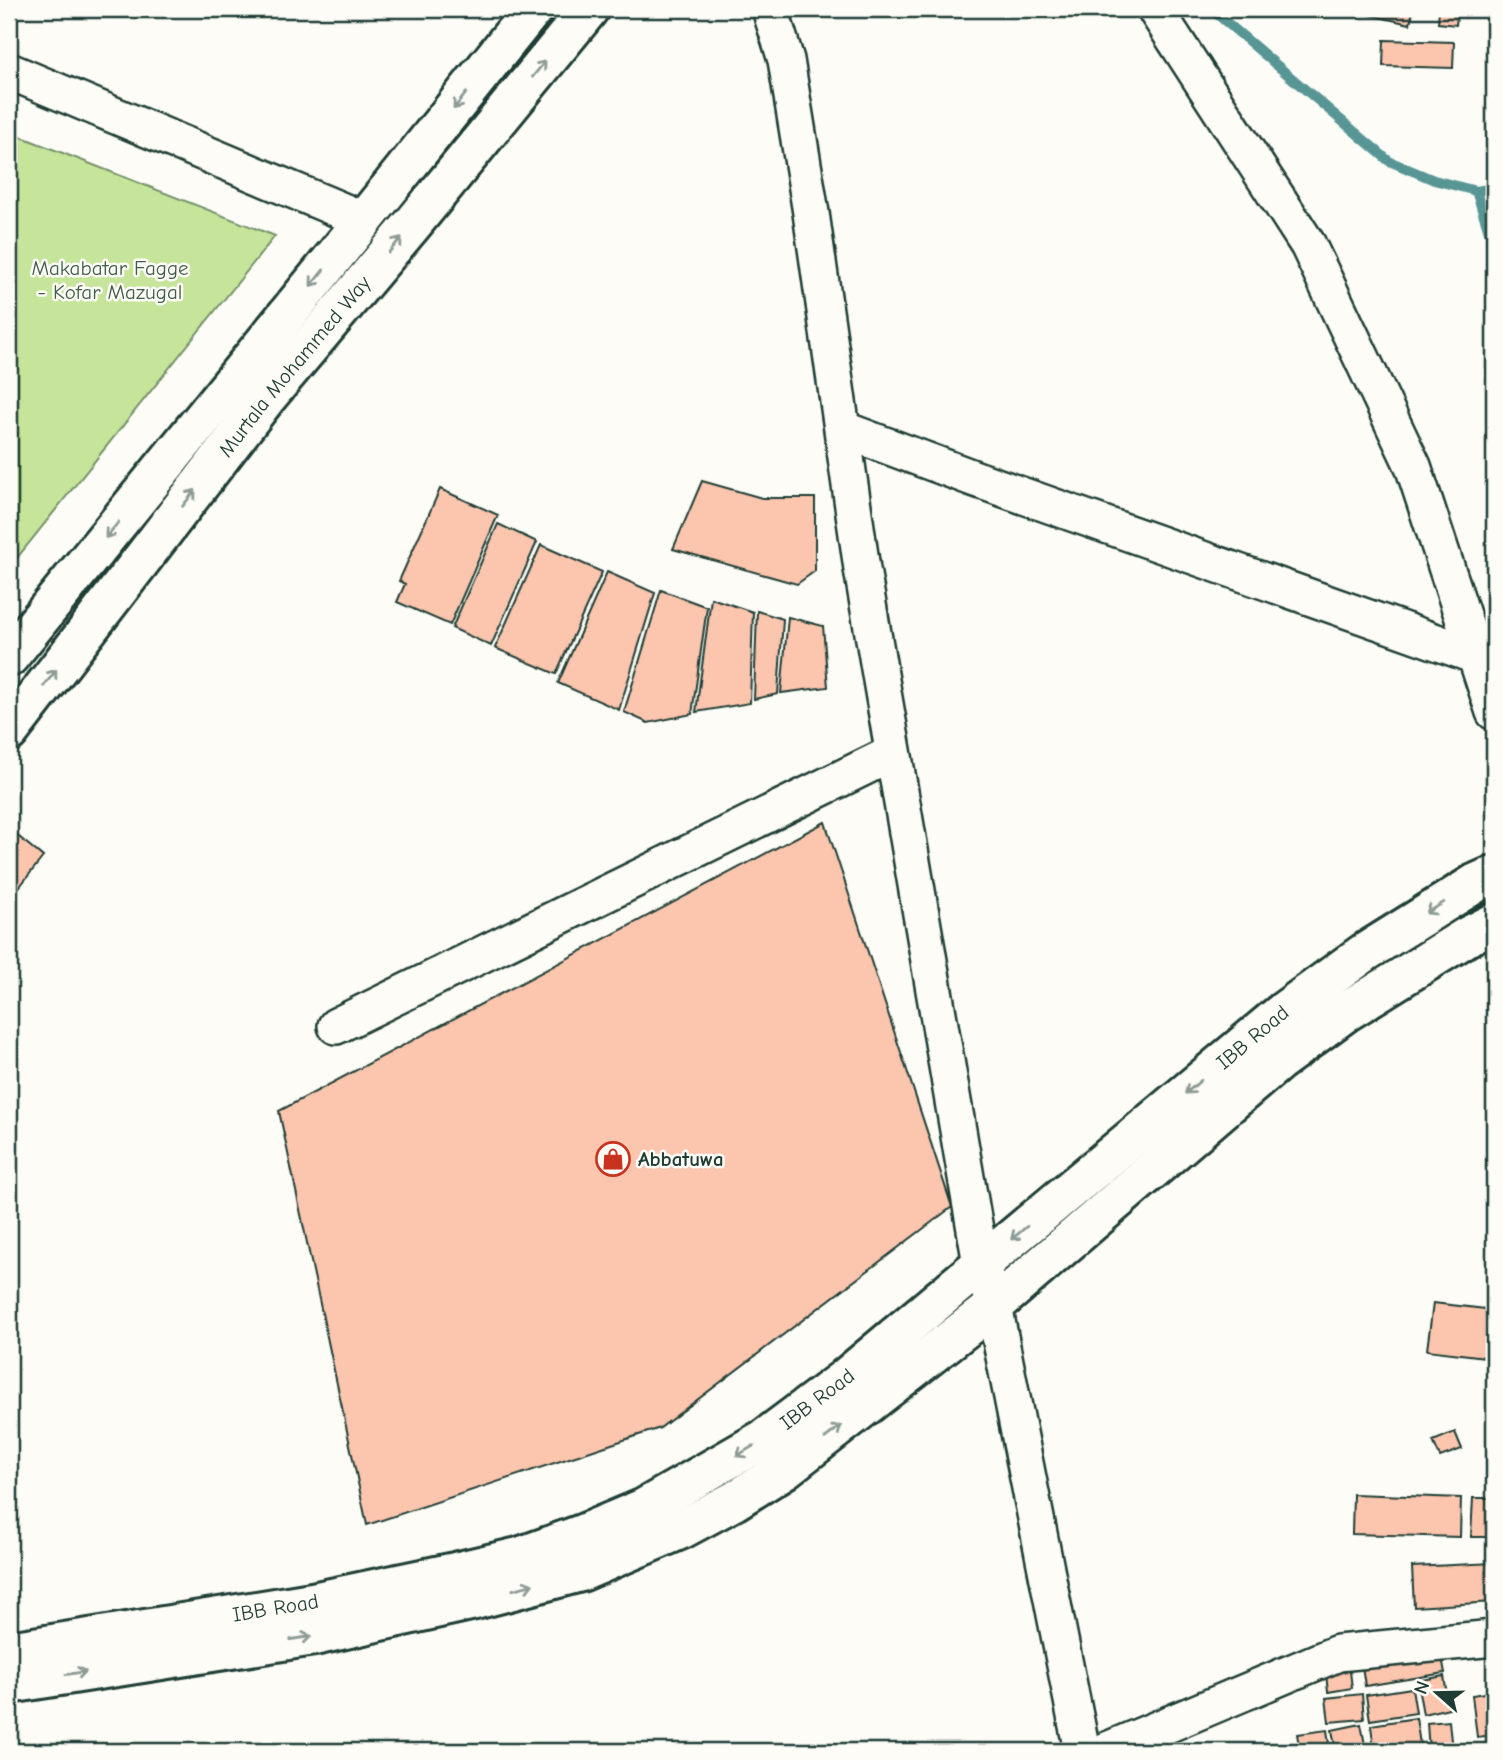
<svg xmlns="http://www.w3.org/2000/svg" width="1503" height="1760" viewBox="0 0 1503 1760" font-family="'Comic Neue',sans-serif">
<rect width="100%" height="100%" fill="#fdfcf7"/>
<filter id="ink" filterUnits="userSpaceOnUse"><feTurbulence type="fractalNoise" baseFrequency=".0143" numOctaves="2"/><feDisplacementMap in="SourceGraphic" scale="14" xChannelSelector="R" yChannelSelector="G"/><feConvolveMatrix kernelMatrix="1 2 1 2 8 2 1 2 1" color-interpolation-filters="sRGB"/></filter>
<g filter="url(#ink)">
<!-- green -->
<path fill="#c7e49b" stroke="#739068" stroke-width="2" d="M 9,132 L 275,236 L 9,568 Z"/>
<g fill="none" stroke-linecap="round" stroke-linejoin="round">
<!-- stream -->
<path stroke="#599696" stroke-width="10" d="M 1211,9 L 1389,161 L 1434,180 L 1476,191 L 1494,188
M 1476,191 L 1494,247"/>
</g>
<!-- building -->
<path fill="#fcc5ae" stroke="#1f3d34" stroke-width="2" d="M 1366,9 L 1405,9 L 1413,11 L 1410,24 L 1365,14 Z
M 1439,9 L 1458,9 L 1456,25 L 1438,23 Z
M 1384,40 L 1454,42 L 1453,68 L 1383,66 Z
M 702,481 L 762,498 L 815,498 L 815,571 L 797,584 L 673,549 Z
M 440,489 L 498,515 L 450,625 L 397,602 L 405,584 L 399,581 Z
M 498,524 L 537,542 L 491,646 L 452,628 Z
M 541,545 L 602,572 L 556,674 L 495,648 Z
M 607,572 L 655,593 L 619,710 L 558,683 Z
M 661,590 L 707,607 L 692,714 L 648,723 L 624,712 Z
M 711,598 L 753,612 L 750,703 L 696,712 Z
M 757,611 L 783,619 L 778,694 L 754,699 Z
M 788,617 L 823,626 L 828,687 L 781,693 Z
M 825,822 L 952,1207 L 660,1428 L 367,1525 L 279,1111 Z
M 13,832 L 43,857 L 9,900 L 9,838 Z
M 1433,1303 L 1494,1310 L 1494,1358 L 1427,1350 Z
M 1455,1432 L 1462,1449 L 1440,1457 L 1433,1441 Z
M 1353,1494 L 1461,1498 L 1460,1537 L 1352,1534 Z
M 1473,1498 L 1494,1498 L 1494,1537 L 1471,1537 Z
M 1494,1563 L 1494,1602 L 1414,1607 L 1412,1567 Z
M 1441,1652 L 1445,1673 L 1365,1686 L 1362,1666 Z
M 1350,1671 L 1352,1688 L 1328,1692 L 1326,1674 Z
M 1444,1676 L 1449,1708 L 1423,1714 L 1417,1681 Z
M 1412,1688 L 1416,1713 L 1370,1720 L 1366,1695 Z
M 1491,1692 L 1494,1735 L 1477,1737 L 1472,1695 Z
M 1362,1694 L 1364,1719 L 1329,1722 L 1326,1698 Z
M 1416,1718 L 1421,1751 L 1374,1751 L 1371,1725 Z
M 1449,1721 L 1452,1751 L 1429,1751 L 1427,1723 Z
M 1361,1724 L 1366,1750 L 1336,1751 L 1332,1730 Z
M 1327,1730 L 1330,1751 L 1300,1751 L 1297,1734 Z"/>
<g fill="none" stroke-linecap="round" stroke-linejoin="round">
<!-- minor casing -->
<g stroke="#1f3d34" stroke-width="40">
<path id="minor" d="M 770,9 L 786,60 L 811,213 L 862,569 L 967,1183 L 981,1264 L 994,1306 L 1082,1751
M 1155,9 L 1308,245 L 1413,466 L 1494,712
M 9,71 L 364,220
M 842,429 L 973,478 L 1476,656
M 336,1026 L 893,753
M 1105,1751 L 1338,1653 L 1494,1638"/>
</g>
<!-- major casing -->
<g stroke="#1f3d34" stroke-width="44">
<g id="major">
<path d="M 9,657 L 364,220 L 533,9"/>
<path id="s1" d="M 9,732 L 267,397 L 411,226 L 589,9"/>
<path id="s2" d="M 9,1651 L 312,1602 L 455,1572 L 519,1557 L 582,1534 L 644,1508 L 764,1439 L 844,1379 L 1284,1011 L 1364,953 L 1476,883 L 1494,875"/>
<path d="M 9,1684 L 314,1636 L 475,1600 L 581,1572 L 682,1529 L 734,1501 L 785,1469 L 994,1306 L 1278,1062 L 1346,1012 L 1468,936 L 1494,923"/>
</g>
</g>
<!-- minor -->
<use href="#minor" stroke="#fdfcf7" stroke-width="35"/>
<!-- major -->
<use href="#major" stroke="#fdfcf7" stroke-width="38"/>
</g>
<!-- one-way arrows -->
<defs><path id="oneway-shaft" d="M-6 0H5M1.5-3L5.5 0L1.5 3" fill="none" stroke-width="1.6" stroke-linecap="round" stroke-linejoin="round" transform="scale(1.75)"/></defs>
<g stroke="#8e9c96">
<use href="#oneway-shaft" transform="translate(539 69) rotate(-51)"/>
<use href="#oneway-shaft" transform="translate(460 101) rotate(128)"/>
<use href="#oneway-shaft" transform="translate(395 245) rotate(-50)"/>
<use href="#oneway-shaft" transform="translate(317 278) rotate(129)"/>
<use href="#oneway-shaft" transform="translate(189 498) rotate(-52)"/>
<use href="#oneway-shaft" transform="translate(112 530) rotate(129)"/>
<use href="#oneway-shaft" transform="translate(50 678) rotate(-52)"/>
<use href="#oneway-shaft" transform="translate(1435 908) rotate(148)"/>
<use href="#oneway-shaft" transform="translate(1193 1087) rotate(140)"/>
<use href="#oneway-shaft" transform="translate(1019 1233) rotate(140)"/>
<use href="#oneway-shaft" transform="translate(833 1432) rotate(-38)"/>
<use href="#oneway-shaft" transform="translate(745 1451) rotate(149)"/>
<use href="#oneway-shaft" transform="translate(523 1587) rotate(-15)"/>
<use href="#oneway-shaft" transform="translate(301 1638) rotate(-9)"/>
<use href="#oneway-shaft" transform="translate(76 1673) rotate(-9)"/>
</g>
</g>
<!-- icons -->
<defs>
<g id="shop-ring" transform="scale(1.75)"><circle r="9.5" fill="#fdfcf7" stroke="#c8321e" stroke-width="1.5"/><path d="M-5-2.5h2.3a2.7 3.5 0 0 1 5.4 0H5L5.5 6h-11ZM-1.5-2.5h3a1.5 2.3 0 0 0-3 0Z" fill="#c8321e"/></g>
</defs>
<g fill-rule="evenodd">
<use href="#shop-ring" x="613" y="1159"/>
</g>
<g text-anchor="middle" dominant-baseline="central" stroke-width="5" stroke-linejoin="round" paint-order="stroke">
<!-- park labels -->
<g font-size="21" fill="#415e49" stroke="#fdfcf7">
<text x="110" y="268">Makabatar Fagge<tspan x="110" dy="24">- Kofar Mazugal</tspan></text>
</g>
<!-- street labels -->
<g font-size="21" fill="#1f3d34" stroke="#fdfcf7">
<text stroke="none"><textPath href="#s1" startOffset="464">Murtala Mohammed Way</textPath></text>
<text stroke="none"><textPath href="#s2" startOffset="1424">IBB Road</textPath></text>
<text stroke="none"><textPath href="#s2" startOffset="858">IBB Road</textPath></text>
<text stroke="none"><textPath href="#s2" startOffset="270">IBB Road</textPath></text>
</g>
<!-- poi labels -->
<g font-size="21" font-weight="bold" fill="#1f3d34" stroke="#fdfcf7" text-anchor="start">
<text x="638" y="1159">Abbatuwa</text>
</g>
</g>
<!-- margin -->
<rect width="1503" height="1760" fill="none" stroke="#fdfcf7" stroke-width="35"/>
<rect x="18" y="18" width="1468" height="1725" fill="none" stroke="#1f3d34" stroke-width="2.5" filter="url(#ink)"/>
<!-- north arrow -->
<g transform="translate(1437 1693) rotate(290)" stroke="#fdfcf7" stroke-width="5" paint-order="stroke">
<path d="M0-5L12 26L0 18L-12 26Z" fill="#1f3d34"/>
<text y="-10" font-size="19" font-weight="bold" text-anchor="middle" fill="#1f3d34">N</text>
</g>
</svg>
